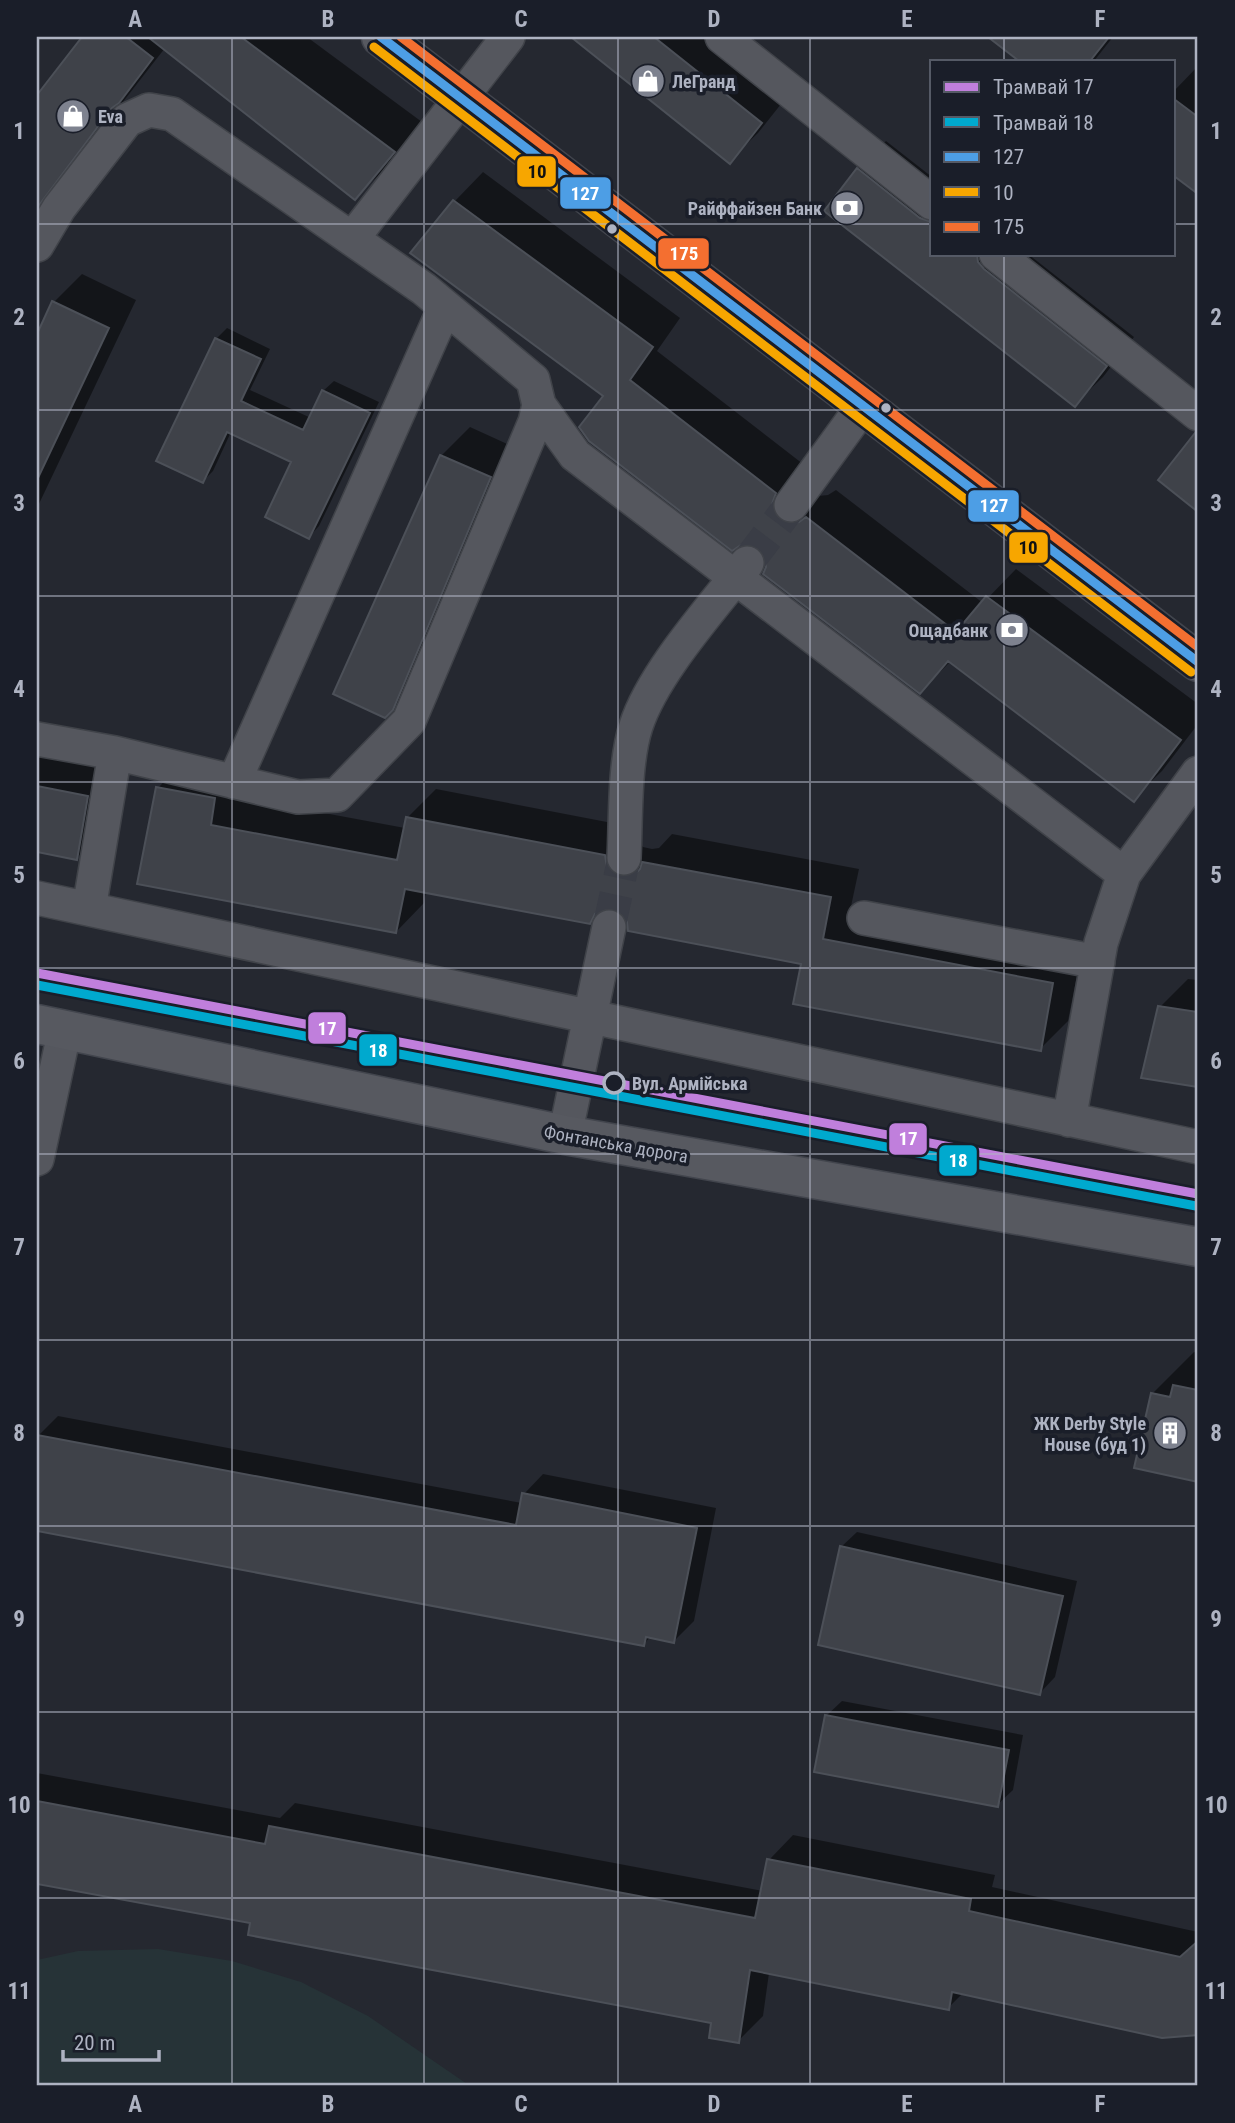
<svg xmlns="http://www.w3.org/2000/svg" width="1235" height="2123" viewBox="0 0 1235 2123" font-family="'Roboto Condensed',sans-serif">
<rect width="100%" height="100%" fill="#252830"/>
<!-- green -->
<path fill="#263337" d="M 158,1949 L 232,1961 L 301,1982 L 368,2016 L 470,2086 L 37,2086 L 37,1960 L 78,1951 Z"/>
<!-- shadow -->
<path fill="#0007" d="M 84,37 L 307,37 L 422,122 L 384,170 L 355,198 L 165,48 L 66,175 L 38,203 L 37,98 Z
M 581,37 L 717,37 L 789,94 L 758,133 L 729,161 L 578,40 Z
M 991,37 L 1113,37 L 1094,61 L 1022,61 Z
M 1197,67 L 1198,68 L 1198,192 L 1174,174 L 1174,91 Z
M 886,141 L 932,177 L 932,254 L 1028,254 L 1134,337 L 1103,377 L 1074,405 L 826,210 L 858,169 Z
M 483,172 L 680,318 L 657,351 L 803,464 L 818,496 L 828,495 L 836,490 L 983,603 L 1016,569 L 1198,704 L 1198,724 L 1162,771 L 1133,799 L 951,661 L 920,692 L 768,567 L 767,556 L 605,395 L 413,253 L 455,201 Z
M 82,274 L 136,300 L 37,508 L 37,338 L 54,302 Z
M 227,328 L 270,349 L 250,390 L 311,418 L 323,391 L 334,381 L 379,402 L 319,526 L 309,537 L 293,462 L 231,432 L 213,471 L 203,481 L 216,339 Z
M 470,427 L 518,449 L 421,680 L 385,716 L 441,456 Z
M 37,743 L 124,759 L 113,821 L 77,858 L 37,850 Z
M 186,759 L 238,797 L 405,828 L 407,818 L 436,789 L 633,827 L 635,839 L 643,847 L 652,849 L 659,848 L 672,834 L 859,869 L 850,911 L 1081,955 L 1068,1021 L 1040,1049 L 803,962 L 629,921 L 624,912 L 613,906 L 604,907 L 589,922 L 426,891 L 424,903 L 396,932 L 139,883 L 158,788 Z
M 1188,979 L 1198,980 L 1198,1085 L 1143,1076 L 1160,1007 Z
M 1194,1352 L 1198,1353 L 1198,1480 L 1136,1467 L 1152,1394 Z
M 58,1416 L 522,1503 L 524,1494 L 543,1474 L 716,1508 L 694,1621 L 674,1641 L 651,1636 L 644,1644 L 37,1529 L 37,1442 L 38,1436 Z
M 857,1532 L 1077,1581 L 1055,1677 L 1040,1693 L 841,1547 Z
M 842,1701 L 1023,1735 L 1013,1790 L 997,1805 L 826,1716 Z
M 37,1773 L 280,1818 L 295,1803 L 763,1891 L 769,1860 L 793,1835 L 995,1875 L 992,1887 L 1198,1932 L 1198,2033 L 1163,2036 L 963,1993 L 948,2008 L 769,1973 L 763,2016 L 738,2041 L 713,2022 L 252,1922 L 37,1882 Z"/>
<!-- building -->
<path fill="#3f4249" stroke="#4c5058" stroke-width="2" d="M 82,37 L 126,37 L 153,58 L 119,103 L 112,108 L 37,208 L 37,95 Z
M 148,37 L 241,37 L 395,152 L 355,200 Z
M 571,37 L 654,37 L 762,123 L 730,164 Z
M 988,37 L 1109,37 L 1090,61 L 1019,61 Z
M 1174,99 L 1198,117 L 1198,194 L 1174,176 Z
M 857,168 L 920,218 L 932,222 L 932,254 L 977,254 L 978,262 L 984,269 L 1107,366 L 1075,407 L 824,211 Z
M 453,200 L 653,347 L 630,380 L 776,493 L 772,504 L 774,513 L 779,520 L 790,524 L 799,522 L 806,517 L 956,632 L 986,596 L 1181,740 L 1134,802 L 948,661 L 920,694 L 763,574 L 766,567 L 765,557 L 758,548 L 751,544 L 741,545 L 732,551 L 589,441 L 579,427 L 603,396 L 410,253 Z
M 52,301 L 109,328 L 37,480 L 37,334 Z
M 215,338 L 261,359 L 241,401 L 303,430 L 322,390 L 370,413 L 309,539 L 265,517 L 291,462 L 227,432 L 203,483 L 156,461 Z
M 1195,433 L 1198,433 L 1198,512 L 1158,480 Z
M 440,455 L 491,477 L 393,710 L 385,718 L 333,694 Z
M 37,786 L 88,796 L 77,860 L 37,852 Z
M 156,787 L 215,798 L 211,825 L 397,860 L 406,817 L 605,855 L 607,868 L 614,875 L 623,877 L 634,875 L 640,869 L 642,862 L 831,897 L 823,939 L 1053,983 L 1041,1051 L 793,1004 L 801,964 L 628,931 L 627,922 L 622,913 L 612,908 L 602,909 L 595,914 L 590,924 L 405,889 L 396,933 L 137,884 Z
M 1158,1006 L 1198,1012 L 1198,1087 L 1141,1078 Z
M 1173,1385 L 1198,1390 L 1198,1482 L 1134,1468 L 1151,1393 L 1170,1397 Z
M 37,1435 L 516,1525 L 522,1493 L 697,1528 L 674,1643 L 646,1637 L 644,1646 L 37,1531 Z
M 840,1546 L 1063,1596 L 1040,1695 L 818,1645 Z
M 825,1715 L 1009,1750 L 998,1807 L 814,1772 Z
M 37,1801 L 265,1844 L 269,1826 L 755,1918 L 767,1859 L 971,1899 L 969,1911 L 1180,1957 L 1198,1941 L 1198,2035 L 1162,2038 L 952,1992 L 949,2010 L 750,1970 L 739,2043 L 709,2038 L 711,2023 L 248,1935 L 250,1923 L 37,1884 Z"/>
<g fill="none" stroke-linecap="round" stroke-linejoin="round">
<!-- minor-tunnel -->
<path stroke="#3a3d46" stroke-width="33" stroke-dasharray="33 17" stroke-linecap="butt" d="M 747,563 L 791,505
M 609,927 L 624,858"/>
<!-- minor casing -->
<g stroke="#404349" stroke-width="36">
<path id="minor" d="M 722,37 L 932,203
M 352,239 L 508,37
M 37,245 L 59,208 L 127,120 L 149,110 L 172,114 L 424,289 L 533,380 L 539,405 L 535,422 L 409,721 L 337,795 L 298,797 L 115,753 L 37,739
M 996,254 L 1198,414
M 539,405 L 575,455 L 1124,874
M 791,505 L 863,406
M 234,782 L 445,307
M 624,858 C 626,818 624,763 636,726 C 653,673 712,608 747,563
M 37,898 L 1198,1147
M 89,909 L 115,753
M 864,918 L 1098,962
M 1069,1120 L 1101,943 L 1124,874 L 1198,773
M 565,1135 L 609,927
M 37,1159 L 65,1029"/>
</g>
<!-- major casing -->
<g stroke="#42454d" stroke-width="41">
<path id="major" d="M 381,37 L 1198,662
M 37,1024 L 565,1135 L 1198,1247"/>
</g>
<!-- minor -->
<use href="#minor" stroke="#55575e" stroke-width="33"/>
<!-- major -->
<use href="#major" stroke="#575960" stroke-width="38"/>
<!-- bus-1 casing -->
<g stroke="#1a1e29" stroke-width="14">
<path id="bus-1" d="M 381,37 L 1198,662"/>
</g>
<!-- bus-2 casing -->
<g stroke="#1a1e29" stroke-width="14">
<path id="bus-2" d="M 374,47 L 1191,672"/>
</g>
<!-- bus-3 casing -->
<g stroke="#1a1e29" stroke-width="14">
<path id="bus-3" d="M 401,37 L 1198,647"/>
</g>
<!-- bus-1 -->
<use href="#bus-1" stroke="#4d9ee5" stroke-width="9"/>
<!-- bus-2 -->
<use href="#bus-2" stroke="#f7a600" stroke-width="9"/>
<!-- bus-3 -->
<use href="#bus-3" stroke="#f46f30" stroke-width="9"/>
<!-- tram-1 casing -->
<g stroke="#1a1e29" stroke-width="14">
<path id="tram-1" d="M 37,973 L 1198,1194"/>
</g>
<!-- tram-2 casing -->
<g stroke="#1a1e29" stroke-width="14">
<path id="tram-2" d="M 37,985 L 1196,1206"/>
</g>
<!-- tram-1 -->
<use href="#tram-1" stroke="#c07fdc" stroke-width="9"/>
<!-- tram-2 -->
<use href="#tram-2" stroke="#00a9ce" stroke-width="9"/>
</g>
<!-- grid -->
<path fill="none" stroke="#aeb3c2" stroke-width="2" stroke-opacity="0.55" d="M 232,37 L 232,2086M 424,37 L 424,2086M 618,37 L 618,2086M 810,37 L 810,2086M 1004,37 L 1004,61M 37,224 L 932,224M 1174,224 L 1198,224M 1004,254 L 1004,2086M 37,410 L 1198,410M 37,596 L 1198,596M 37,782 L 1198,782M 37,968 L 1198,968M 37,1154 L 1198,1154M 37,1340 L 1198,1340M 37,1526 L 1198,1526M 37,1712 L 1198,1712M 37,1898 L 1198,1898"/>
<!-- icons -->
<defs>
<g id="shop-disc" transform="scale(1.75)"><circle r="9.5" fill="#7e828f" stroke="#1a1e29"/><path d="M-5-2.5h2.3a2.7 3.5 0 0 1 5.4 0H5L5.5 6h-11ZM-1.5-2.5h3a1.5 2.3 0 0 0-3 0Z" fill="#fff"/></g>
<g id="bank-disc" transform="scale(1.75)"><circle r="9.5" fill="#7e828f" stroke="#1a1e29"/><path d="M-6-4H6V4H-6ZM0-2.3a2.3 2.3 0 1 0 0 4.6a2.3 2.3 0 1 0 0-4.6Z" fill="#fff"/></g>
<g id="building-disc" transform="scale(1.75)"><circle r="9.5" fill="#7e828f" stroke="#1a1e29"/><path d="M-4-6H4V6H1V3H-1V6H-4ZM-2.5-4.3h1.7v1.8h-1.7ZM.8-4.3h1.7v1.8H.8ZM-2.5-1h1.7V.8h-1.7ZM.8-1h1.7V.8H.8Z" fill="#fff"/></g>
</defs>
<g fill-rule="evenodd">
<use href="#shop-disc" x="648" y="81"/>
<use href="#shop-disc" x="73" y="116"/>
<use href="#bank-disc" x="847" y="208"/>
<use href="#bank-disc" x="1012" y="630"/>
<use href="#building-disc" x="1170" y="1433"/>
</g>
<!-- markers -->
<g fill="#aeb3c2" stroke="#1a1e29" stroke-width="2.5">
<circle cx="612" cy="229" r="6"/>
<circle cx="886" cy="408" r="6"/>
</g>
<circle fill="#1a1e29" stroke="#aeb3c2" stroke-width="3.5" cx="614" cy="1083" r="10"/>
<g text-anchor="middle" dominant-baseline="central" stroke-width="7" stroke-linejoin="round" paint-order="stroke">
<!-- poi labels -->
<g font-size="18" font-weight="bold" fill="#aeb3c2" stroke="#1a1e29" text-anchor="end">
<text x="672" y="81" text-anchor="start">ЛеГранд</text>
<text x="98" y="116" text-anchor="start">Eva</text>
<text x="822" y="208">Райффайзен Банк</text>
<text x="988" y="630">Ощадбанк</text>
<text x="1146" y="1423">ЖК Derby Style<tspan x="1146" dy="21">House (буд 1)</tspan></text>
</g>
<!-- stop labels -->
<g font-size="18" font-weight="bold" fill="#aeb3c2" stroke="#1a1e29" text-anchor="start">
<text x="632" y="1083">Вул. Армійська</text>
</g>
<!-- street labels -->
<g font-size="18" fill="#aeb3c2" stroke="#1a1e29">
<text transform="translate(616 1144) rotate(10)">Фонтанська дорога</text>
</g>
</g>
<g stroke="#1a1e29" stroke-width="2.5">
<rect x="516" y="155" width="41" height="33" rx="7" fill="#f7a600"/>
<rect x="559" y="176" width="53" height="34" rx="7" fill="#4d9ee5"/>
<rect x="657" y="237" width="53" height="33" rx="7" fill="#f46f30"/>
<rect x="967" y="489" width="53" height="34" rx="7" fill="#4d9ee5"/>
<rect x="1008" y="531" width="41" height="33" rx="7" fill="#f7a600"/>
<rect x="307" y="1011" width="40" height="34" rx="7" fill="#c07fdc"/>
<rect x="358" y="1033" width="40" height="34" rx="7" fill="#00a9ce"/>
<rect x="888" y="1122" width="40" height="34" rx="7" fill="#c07fdc"/>
<rect x="938" y="1144" width="40" height="33" rx="7" fill="#00a9ce"/>
</g>
<g font-size="19" text-anchor="middle" font-weight="bold" fill="#fff">
<text x="585" y="200">127</text>
<text x="684" y="260">175</text>
<text x="994" y="512">127</text>
<text x="327" y="1035">17</text>
<text x="378" y="1057">18</text>
<text x="908" y="1145">17</text>
<text x="958" y="1167">18</text>
</g>
<g font-size="19" text-anchor="middle" font-weight="bold" fill="#111">
<text x="537" y="178">10</text>
<text x="1028" y="554">10</text>
</g>
<!-- border -->
<rect width="1235" height="2123" fill="none" stroke="#1a1e29" stroke-width="77"/>
<!-- legend -->
<rect x="930" y="60" width="245" height="196" fill="#1a1e29" stroke="#555a66" stroke-width="2"/>
<rect x="944" y="82" width="35" height="10" fill="#c07fdc" stroke="#555a66" stroke-width="2"/>
<text x="993" y="94" font-size="21" fill="#aeb3c2">Трамвай 17</text>
<rect x="944" y="117" width="35" height="10" fill="#00a9ce" stroke="#555a66" stroke-width="2"/>
<text x="993" y="130" font-size="21" fill="#aeb3c2">Трамвай 18</text>
<rect x="944" y="152" width="35" height="10" fill="#4d9ee5" stroke="#555a66" stroke-width="2"/>
<text x="993" y="164" font-size="21" fill="#aeb3c2">127</text>
<rect x="944" y="187" width="35" height="10" fill="#f7a600" stroke="#555a66" stroke-width="2"/>
<text x="993" y="200" font-size="21" fill="#aeb3c2">10</text>
<rect x="944" y="222" width="35" height="10" fill="#f46f30" stroke="#555a66" stroke-width="2"/>
<text x="993" y="234" font-size="21" fill="#aeb3c2">175</text>
<!-- scale -->
<path d="M63 2050v10h96v-10" fill="none" stroke="#aeb3c2" stroke-width="3.5"/>
<text x="74" y="2050" font-size="21" fill="#aeb3c2" stroke="#1a1e29" stroke-width="5" paint-order="stroke">20 m</text>
<rect x="38" y="38" width="1158" height="2046" fill="none" stroke="#aeb3c2" stroke-width="2.5"/>
<g font-size="23" text-anchor="middle" font-weight="bold" fill="#aeb3c2">
<text x="135" y="27">A</text>
<text x="328" y="27">B</text>
<text x="521" y="27">C</text>
<text x="714" y="27">D</text>
<text x="907" y="27">E</text>
<text x="1100" y="27">F</text>
<text x="19" y="139">1</text>
<text x="1216" y="139">1</text>
<text x="19" y="325">2</text>
<text x="1216" y="325">2</text>
<text x="19" y="511">3</text>
<text x="1216" y="511">3</text>
<text x="19" y="697">4</text>
<text x="1216" y="697">4</text>
<text x="19" y="883">5</text>
<text x="1216" y="883">5</text>
<text x="19" y="1069">6</text>
<text x="1216" y="1069">6</text>
<text x="19" y="1255">7</text>
<text x="1216" y="1255">7</text>
<text x="19" y="1441">8</text>
<text x="1216" y="1441">8</text>
<text x="19" y="1627">9</text>
<text x="1216" y="1627">9</text>
<text x="19" y="1813">10</text>
<text x="1216" y="1813">10</text>
<text x="19" y="1999">11</text>
<text x="1216" y="1999">11</text>
<text x="135" y="2112">A</text>
<text x="328" y="2112">B</text>
<text x="521" y="2112">C</text>
<text x="714" y="2112">D</text>
<text x="907" y="2112">E</text>
<text x="1100" y="2112">F</text>
</g>
</svg>
